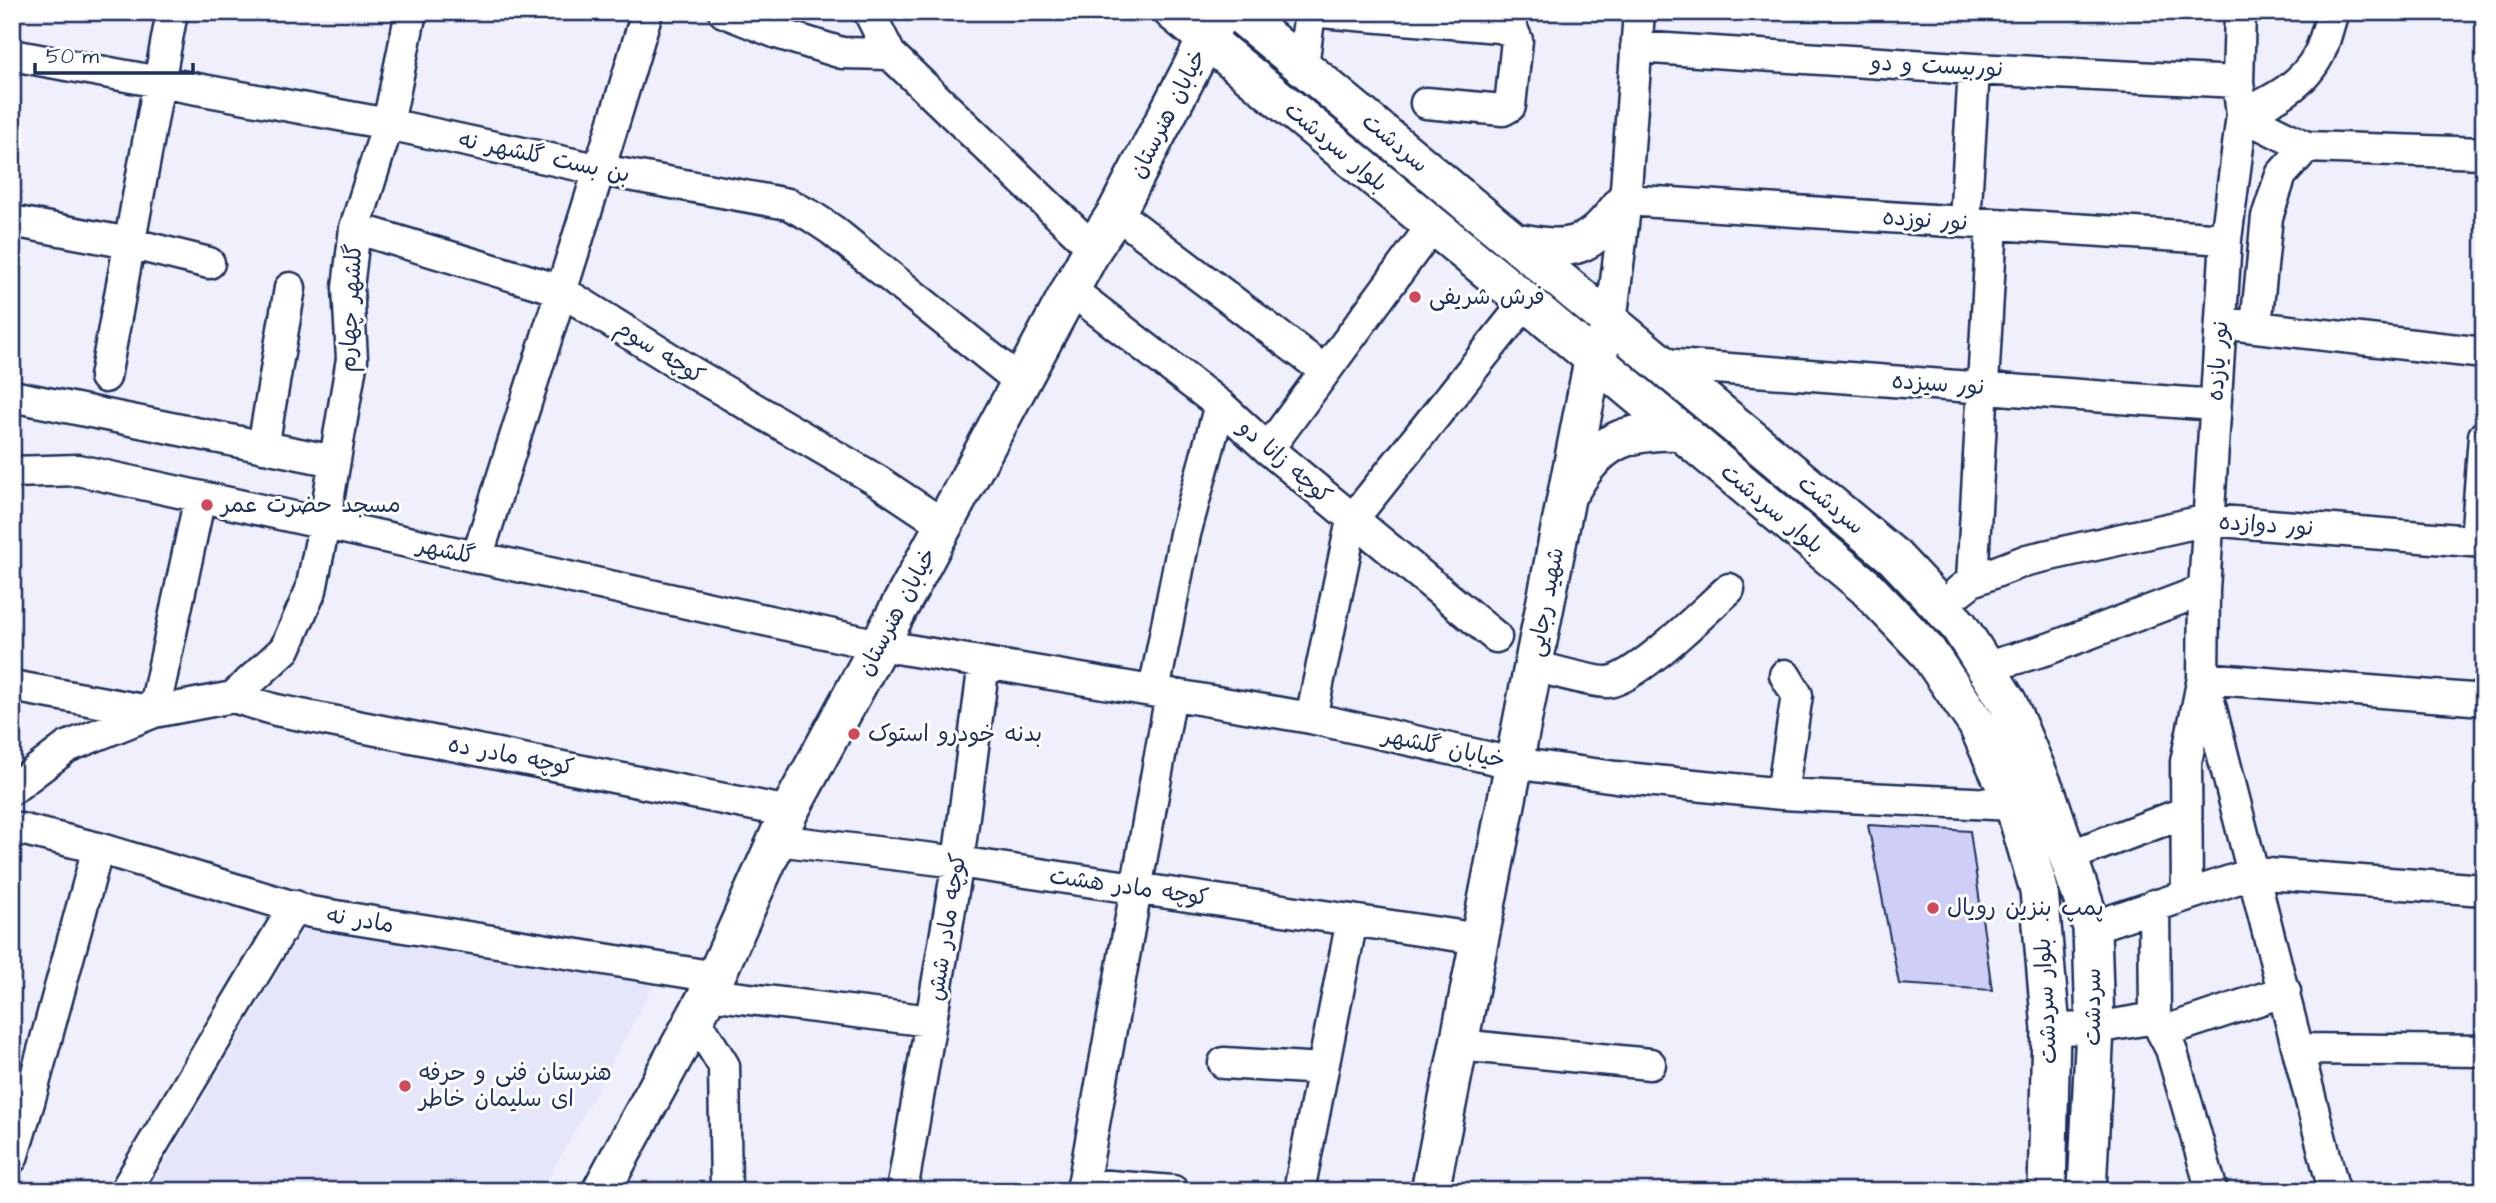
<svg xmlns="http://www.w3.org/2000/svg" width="2496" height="1203" viewBox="0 0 2496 1203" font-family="'Architects Daughter','Playpen Sans Arabic',sans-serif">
<rect width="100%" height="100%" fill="#f0f0fc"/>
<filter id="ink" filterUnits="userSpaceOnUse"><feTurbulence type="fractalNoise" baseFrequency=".0143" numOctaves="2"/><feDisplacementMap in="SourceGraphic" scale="14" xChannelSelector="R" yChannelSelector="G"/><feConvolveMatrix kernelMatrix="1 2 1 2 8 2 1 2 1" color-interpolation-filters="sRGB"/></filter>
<g filter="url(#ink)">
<!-- built -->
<path fill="#e6e6fa" d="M 307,923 L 656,981 L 542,1191 L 148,1191 Z"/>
<!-- building -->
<path fill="#cecef6" stroke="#1b2f5e" stroke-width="2" d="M 1868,825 L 1970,831 L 1992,990 L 1899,984 Z"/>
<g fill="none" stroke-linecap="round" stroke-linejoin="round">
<!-- minor casing -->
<g stroke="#1b2f5e" stroke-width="35">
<path id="minor" d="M 724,12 L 777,33 L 842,53 L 890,54
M 869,12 L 890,54 L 1093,248
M 1321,12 L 1499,27 L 1513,31 L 1517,40 L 1510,106 L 1503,110 L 1426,103
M 2240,12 L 2238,82 L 2242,115 C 2273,100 2303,86 2319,54 C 2325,42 2328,26 2333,12
M 1636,47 L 1974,69 L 2238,82
M 12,55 L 388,124 L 601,170 L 788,204 L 811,216 L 832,230 L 1021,382
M 1303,66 L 1310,12
M 1625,200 L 2226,239
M 1116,213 L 1325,371
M 12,221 L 129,243 L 209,263
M 1965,222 L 1974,69
M 355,228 L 560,290 L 690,371 L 878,481 L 944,525
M 1071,290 L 1220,405 L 1268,449 L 1496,637
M 1611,322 L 1624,216 L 1639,12
M 2238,325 L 2484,353
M 2256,326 L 2267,217 L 2281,175 L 2306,147 L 2484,153
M 1661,364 L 2215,405
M 105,377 L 172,12
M 12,396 L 334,461
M 263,447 L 290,288
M 1268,449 L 1432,226
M 12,472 L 78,470 L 879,645 L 1311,718 L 1513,763 L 1616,777 L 1782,794 L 2014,805
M 2476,541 L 2484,436
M 477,558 C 534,376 593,195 647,12
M 1972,581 L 2027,560 L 2208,520 L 2484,542
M 1959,591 L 1972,581 L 1992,224
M 1534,666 C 1550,670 1595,683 1608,682 C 1638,678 1704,611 1729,589
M 1987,667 L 2048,649 L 2204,590
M 2203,678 L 2484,700
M 2205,685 L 2334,1191
M 12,686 L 154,712 L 200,497
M 1154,691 L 1185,534 L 1220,405
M 233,697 L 276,710 L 789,812
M 1311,718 L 1352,520 L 1526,302
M 12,789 L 67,747 L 154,712 L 233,697 L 285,649 L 311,590 L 324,525 L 352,359 L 348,288 L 355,228 L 388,124 L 411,12
M 1782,794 L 1797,695 L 1785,675
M 12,827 L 98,848 L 311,912 L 716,977
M 777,840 L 958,862 L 1480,939
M 2069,856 L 2186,812
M 2187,895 L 2186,762 L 2203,678 L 2204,590 L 2226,239 L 2242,115 L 2306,147
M 2154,905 L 2155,1018
M 2092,927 L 2254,873 L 2484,890
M 708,994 L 931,1021
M 695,1019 L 724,1066 L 726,1191
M 2051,1029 L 2095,1028 L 2155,1018 L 2171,1049 L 2212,1191
M 2162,1032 L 2285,991
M 1459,1045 L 1650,1064
M 2298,1049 L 2484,1051
M 1224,1063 L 1323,1069
M 12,1098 L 29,1102 L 12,1158
M 29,1102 L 98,848
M 1083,1184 L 1173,1191
M 125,1191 L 295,906
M 902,1191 L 958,862 L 984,663
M 1082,1191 L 1171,694
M 1299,1191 L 1352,920"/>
</g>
<!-- major casing -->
<g stroke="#1b2f5e" stroke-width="42">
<path id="major" d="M 1173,12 L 1526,302 L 1866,587 L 1927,651 L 1977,724 L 2014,805 L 2039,890 L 2051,1029 L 2047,1191
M 1237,12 L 1894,557 L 1959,626 L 2008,703 L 2048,797 L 2092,927 L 2095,1028 L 2087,1191
M 1515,242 C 1574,253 1589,249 1625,200
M 1572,488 C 1599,441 1626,430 1679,431
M 601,1191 L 708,994 L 789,812 L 1093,248 L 1116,213 L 1217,19
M 1430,1191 L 1593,361 L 1602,343"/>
</g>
<!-- minor -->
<use href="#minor" stroke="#fff" stroke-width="30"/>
<!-- major -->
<use href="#major" stroke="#fff" stroke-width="37"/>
</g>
</g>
<!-- markers -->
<g fill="#d1495b" stroke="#fff" stroke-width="2.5">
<circle cx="1415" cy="297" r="7"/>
<circle cx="207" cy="505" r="7"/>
<circle cx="854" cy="734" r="7"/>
<circle cx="1933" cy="908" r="7"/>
<circle cx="405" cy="1086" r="7"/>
</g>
<g text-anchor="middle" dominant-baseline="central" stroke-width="6" stroke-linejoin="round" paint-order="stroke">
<!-- street labels -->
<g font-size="23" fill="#1b2f5e" stroke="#fff">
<text transform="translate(1937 66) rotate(3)">نوربیست و دو</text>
<text transform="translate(1168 114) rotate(-63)">خیابان هنرستان</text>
<text transform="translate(1395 143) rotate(40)">سردشت</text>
<text transform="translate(1336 147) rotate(40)">بلوار سردشت</text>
<text transform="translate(544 157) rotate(12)">بن بست گلشهر نه</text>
<text transform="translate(1925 220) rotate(4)">نور نوزده</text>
<text transform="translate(351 308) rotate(-87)">گلشهر چهارم</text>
<text transform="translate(660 352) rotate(32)">کوچه سوم</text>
<text transform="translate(2218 361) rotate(-86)">نور یازده</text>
<text transform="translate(1938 384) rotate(4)">نور سیزده</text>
<text transform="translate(1285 462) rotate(41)">کوچه زانا دو</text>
<text transform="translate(1831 505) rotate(40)">سردشت</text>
<text transform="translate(1772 509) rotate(40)">بلوار سردشت</text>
<text transform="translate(2266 525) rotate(4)">نور دوازده</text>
<text transform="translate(446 551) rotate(12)">گلشهر</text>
<text transform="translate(1546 602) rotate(-79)">شهید رجایی</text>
<text transform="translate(897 612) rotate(-62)">خیابان هنرستان</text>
<text transform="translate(1444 748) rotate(12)">خیابان گلشهر</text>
<text transform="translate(511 756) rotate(11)">کوچه مادر ده</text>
<text transform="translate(1129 887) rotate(8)">کوچه مادر هشت</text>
<text transform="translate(360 920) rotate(9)">مادر نه</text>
<text transform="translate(947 927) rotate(-81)">کوچه مادر شش</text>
<text transform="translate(2046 1001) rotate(-93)">بلوار سردشت</text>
<text transform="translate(2093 1007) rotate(-90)">سردشت</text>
</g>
<!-- poi labels -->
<g font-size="23" fill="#1b2f5e" stroke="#fff" text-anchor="start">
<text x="1429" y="297">فرش شریفی</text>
<text x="221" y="505">مسجد حضرت عمر</text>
<text x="868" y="734">بدنه خودرو استوک</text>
<text x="1947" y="908">پمپ بنزین رویال</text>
<text x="419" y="1073">هنرستان فنی و حرفه<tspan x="419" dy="26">ای سلیمان خاطر</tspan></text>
</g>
</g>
<!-- margin -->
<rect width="2496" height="1203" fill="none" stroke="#fff" stroke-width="42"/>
<rect x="21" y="21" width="2454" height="1161" fill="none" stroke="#1b2f5e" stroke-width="2.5" filter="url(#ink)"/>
<!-- scale -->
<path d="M35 63v10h158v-10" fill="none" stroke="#1b2f5e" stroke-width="3.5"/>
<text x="46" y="63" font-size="21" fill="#1b2f5e" stroke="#ffffff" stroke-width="5" paint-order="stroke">50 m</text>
</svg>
